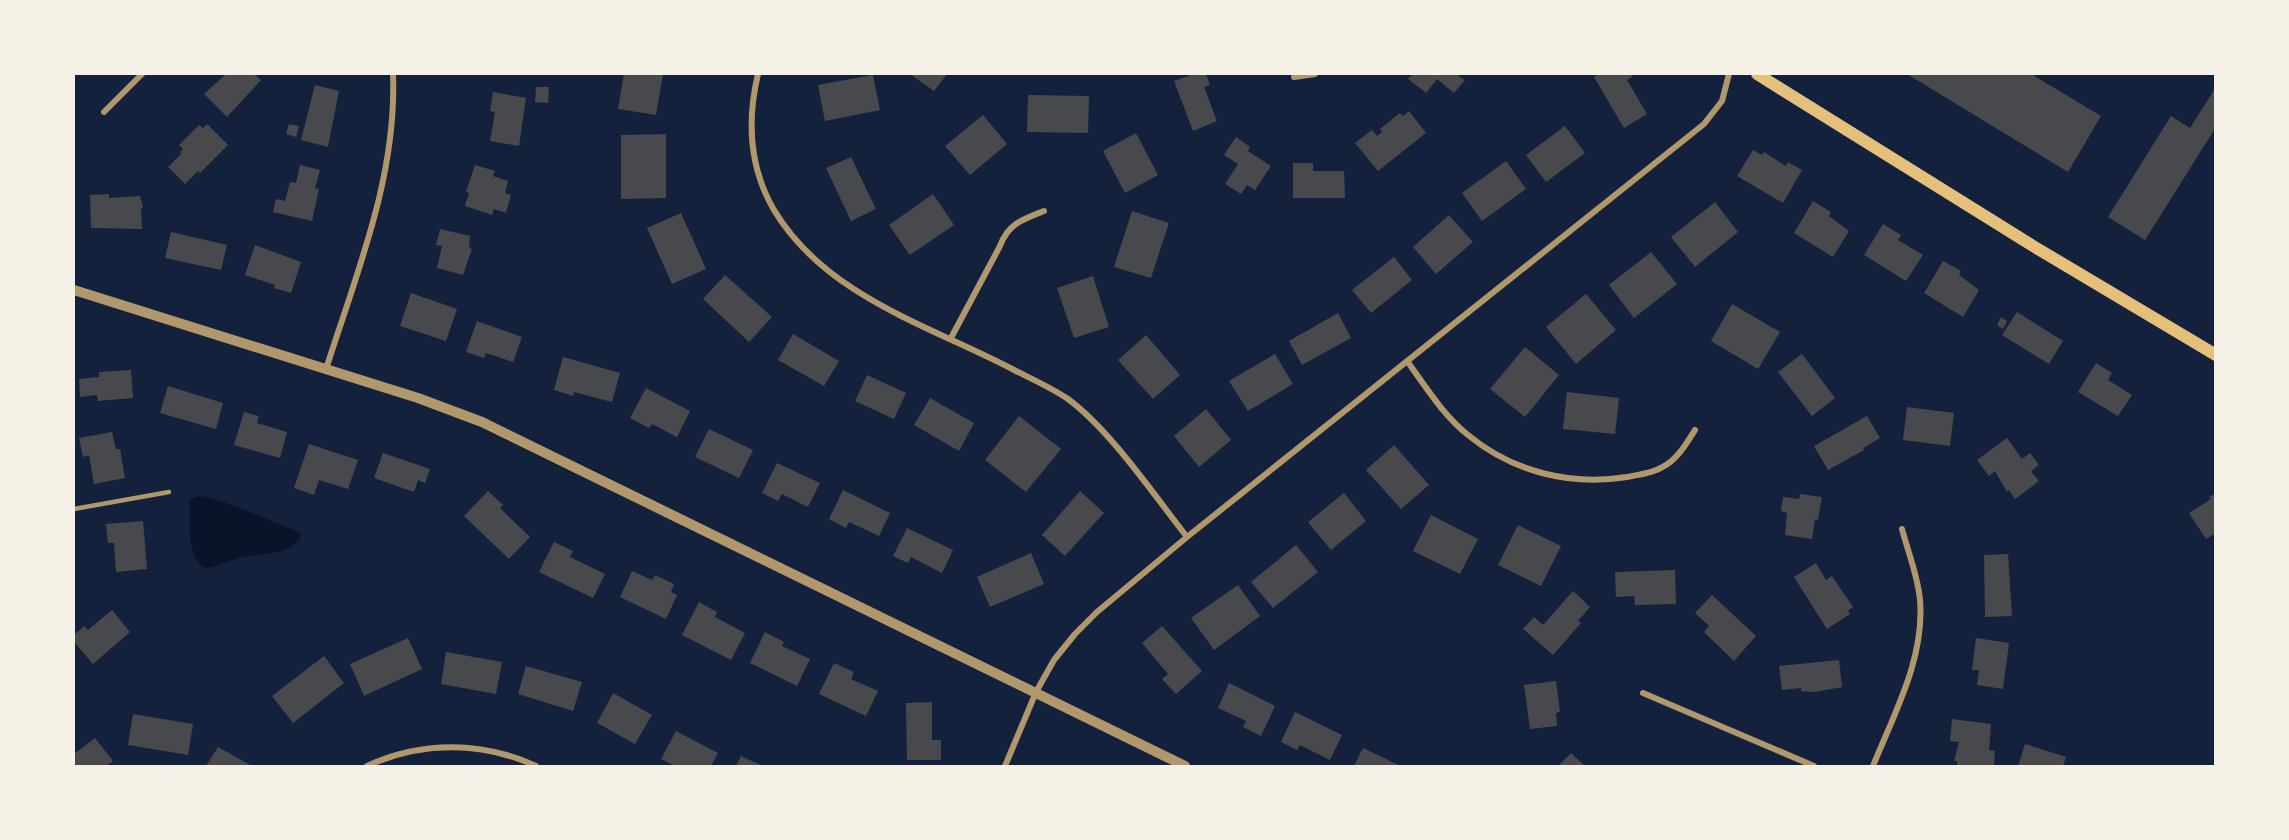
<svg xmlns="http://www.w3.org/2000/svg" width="2289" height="840" viewBox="0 0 2289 840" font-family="Helvetica,sans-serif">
<rect width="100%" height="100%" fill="#14213d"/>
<!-- water -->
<path fill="#0b132b" d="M 200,496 C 234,502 265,520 298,531 L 301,536 C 292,555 266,553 249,556 C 235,558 221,565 207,568 C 185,561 190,518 190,499 Z"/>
<!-- building -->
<path fill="#48494c" d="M 226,74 L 254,74 L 261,80 L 227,117 L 204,94 Z
M 624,74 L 663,74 L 656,115 L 618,109 Z
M 910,74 L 947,74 L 934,91 Z
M 1194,74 L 1206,74 L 1210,85 L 1204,87 L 1217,121 L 1193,131 L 1174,81 Z
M 1413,74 L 1456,74 L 1465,80 L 1454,93 L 1437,79 L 1426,93 L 1408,79 Z
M 1599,74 L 1631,74 L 1632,77 L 1627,80 L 1647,114 L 1624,128 L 1594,77 Z
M 1907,74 L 2031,74 L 2101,116 L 2068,172 Z
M 873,75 L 880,110 L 825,121 L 818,85 Z
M 315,85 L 339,91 L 328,147 L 301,140 Z
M 536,87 L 549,87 L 548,103 L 535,102 Z
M 2216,87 L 2216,127 L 2145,240 L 2108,217 L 2171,116 L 2190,128 Z
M 493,92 L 526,98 L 519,146 L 490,141 L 495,112 L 490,111 Z
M 1028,95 L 1089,96 L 1088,133 L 1027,132 Z
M 1409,111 L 1426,133 L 1378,171 L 1355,143 L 1372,130 L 1377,136 L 1382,132 L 1380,129 L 1400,113 L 1403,116 Z
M 983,115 L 1007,144 L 970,175 L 945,146 Z
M 207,124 L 228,145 L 200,173 L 198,171 L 185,184 L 168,167 L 181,154 L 180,152 L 183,149 L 179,145 L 199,125 L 203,128 Z
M 289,124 L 299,126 L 296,137 L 286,134 Z
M 1565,126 L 1585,153 L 1546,182 L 1526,155 Z
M 1136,133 L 1158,175 L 1125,193 L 1103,151 Z
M 666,134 L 666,198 L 621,199 L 621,135 Z
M 1236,137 L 1250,147 L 1248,151 L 1271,166 L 1255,190 L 1247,185 L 1241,194 L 1225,184 L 1238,164 L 1224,155 Z
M 1753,150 L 1762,155 L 1764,152 L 1786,166 L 1788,162 L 1802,170 L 1783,203 L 1737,176 Z
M 851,157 L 876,209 L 851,221 L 826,168 Z
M 1506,161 L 1526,189 L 1482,221 L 1462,193 Z
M 1293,163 L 1313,163 L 1313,171 L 1344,171 L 1345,198 L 1293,198 Z
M 300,165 L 320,170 L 315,188 L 319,189 L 312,221 L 273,212 L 276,199 L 285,201 L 290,182 L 296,183 Z
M 475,165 L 495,171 L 493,176 L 508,181 L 505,193 L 511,195 L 506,213 L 494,209 L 492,215 L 465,206 L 469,193 L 466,192 Z
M 109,194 L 109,198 L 140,196 L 143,207 L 141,209 L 142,229 L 91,228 L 90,195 Z
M 933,194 L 954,225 L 910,255 L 889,225 Z
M 1813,201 L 1831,212 L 1829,216 L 1849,231 L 1833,257 L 1794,233 Z
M 1715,202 L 1738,232 L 1695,267 L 1671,237 Z
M 1132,211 L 1169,223 L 1151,278 L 1114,267 Z
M 681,213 L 706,269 L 672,284 L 647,228 Z
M 1449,215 L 1473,242 L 1436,274 L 1413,247 Z
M 1883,224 L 1901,235 L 1898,240 L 1923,255 L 1906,281 L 1864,255 Z
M 440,229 L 470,236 L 469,248 L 472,249 L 463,275 L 437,268 L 442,246 L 436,245 Z
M 171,232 L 227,245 L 221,270 L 165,258 Z
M 255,245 L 301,262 L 291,293 L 274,288 L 275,285 L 245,275 Z
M 1651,252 L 1677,284 L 1634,318 L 1609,285 Z
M 1394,257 L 1412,280 L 1371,313 L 1352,290 Z
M 1943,261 L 1961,271 L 1959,275 L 1979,290 L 1963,317 L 1924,293 Z
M 725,275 L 772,317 L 749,342 L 703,299 Z
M 1093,276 L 1109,327 L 1074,338 L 1057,288 Z
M 411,293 L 457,309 L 446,341 L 400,326 Z
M 1586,294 L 1616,330 L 1576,364 L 1546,327 Z
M 1732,304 L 1780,332 L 1758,369 L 1711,341 Z
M 2017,312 L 2063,341 L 2049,364 L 2002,335 Z
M 1338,313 L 1351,338 L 1302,365 L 1289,341 Z
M 2001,317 L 2007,321 L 2003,329 L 1997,325 Z
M 477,321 L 522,337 L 513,362 L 486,353 L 484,358 L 466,352 Z
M 793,334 L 839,361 L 824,386 L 778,360 Z
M 1146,335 L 1180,375 L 1153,399 L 1118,360 Z
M 1525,347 L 1559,375 L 1525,417 L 1490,389 Z
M 1275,354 L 1293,384 L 1248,411 L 1229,381 Z
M 1802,354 L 1835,398 L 1812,416 L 1778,372 Z
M 563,357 L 620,373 L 612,402 L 574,392 L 573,396 L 554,390 Z
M 2096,363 L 2112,373 L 2108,380 L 2132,395 L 2118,416 L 2078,392 Z
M 131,370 L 133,398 L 98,401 L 97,395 L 80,397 L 79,379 L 99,377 L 99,372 Z
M 867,375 L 906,393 L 894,419 L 855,401 Z
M 168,386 L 223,403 L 216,429 L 160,413 Z
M 646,388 L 690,411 L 677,437 L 652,424 L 649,428 L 630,418 Z
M 1567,392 L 1619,398 L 1615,434 L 1563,429 Z
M 930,398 L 974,423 L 959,451 L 914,425 Z
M 1907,407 L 1954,413 L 1950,446 L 1903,440 Z
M 1206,409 L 1231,440 L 1199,467 L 1174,436 Z
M 244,412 L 259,416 L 257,423 L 287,432 L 280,458 L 234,445 Z
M 1019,416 L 1061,449 L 1026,492 L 985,460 Z
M 1867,416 L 1880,438 L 1863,448 L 1864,450 L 1828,470 L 1814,446 Z
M 709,429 L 753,450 L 739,478 L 695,457 Z
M 112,432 L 116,449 L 120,449 L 125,478 L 94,484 L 89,455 L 83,457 L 79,438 Z
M 2007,438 L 2022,459 L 2030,453 L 2039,465 L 2031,471 L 2039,481 L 2015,499 L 2009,490 L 2007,492 L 1995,471 L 1989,476 L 1977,460 Z
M 309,444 L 358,460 L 348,489 L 319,480 L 314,495 L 294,488 Z
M 1394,445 L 1429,485 L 1401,509 L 1366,470 Z
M 383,453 L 430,469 L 425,483 L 418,480 L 414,492 L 374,478 Z
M 777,463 L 820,483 L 808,507 L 782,494 L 778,501 L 762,493 Z
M 843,490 L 890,513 L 879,536 L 849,522 L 846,528 L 829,519 Z
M 488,491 L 503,505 L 500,508 L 530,537 L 509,559 L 464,516 Z
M 1080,491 L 1104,513 L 1065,556 L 1042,535 Z
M 1344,493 L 1366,521 L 1331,550 L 1308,522 Z
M 2216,493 L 2216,533 L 2206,539 L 2189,513 L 2211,499 L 2209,497 Z
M 1800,494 L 1822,497 L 1818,520 L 1815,519 L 1812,539 L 1785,535 L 1787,513 L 1781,511 L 1783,497 L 1799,499 Z
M 1431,515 L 1478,539 L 1460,574 L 1413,551 Z
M 143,521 L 147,569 L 116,572 L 114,543 L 108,543 L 106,524 Z
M 1518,525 L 1561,546 L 1541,586 L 1498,565 Z
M 907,528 L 953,550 L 942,573 L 911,557 L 908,563 L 893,556 Z
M 554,542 L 573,551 L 570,557 L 605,574 L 593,598 L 539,572 Z
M 1296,545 L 1318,572 L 1273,608 L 1251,582 Z
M 1031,553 L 1044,584 L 990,607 L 977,577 Z
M 2008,554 L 2012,616 L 1985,617 L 1984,555 Z
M 1816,563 L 1826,580 L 1832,576 L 1853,607 L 1848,611 L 1850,614 L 1827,629 L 1794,577 Z
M 1675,570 L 1676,604 L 1635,605 L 1634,596 L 1616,597 L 1615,572 Z
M 632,571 L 652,580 L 655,575 L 674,584 L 671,592 L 677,595 L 666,619 L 620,597 Z
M 1238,585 L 1260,616 L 1214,650 L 1191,618 Z
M 1573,591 L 1590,607 L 1578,621 L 1581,623 L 1553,655 L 1523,629 L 1534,617 L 1543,625 Z
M 1712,595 L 1756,636 L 1734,661 L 1704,632 L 1709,626 L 1695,613 Z
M 699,602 L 717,612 L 715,617 L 745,633 L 731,660 L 682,635 Z
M 112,610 L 130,632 L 93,664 L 74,642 L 74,635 L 84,626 L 88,630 Z
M 1162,626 L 1202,671 L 1176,694 L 1162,679 L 1168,674 L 1142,643 Z
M 765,632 L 784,642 L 782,646 L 810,659 L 797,686 L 750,663 Z
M 408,638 L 422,669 L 364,696 L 350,664 Z
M 1976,638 L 2009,643 L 2003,689 L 1977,685 L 1979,670 L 1972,670 Z
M 446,652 L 502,662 L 496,694 L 441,684 Z
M 324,656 L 344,683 L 293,723 L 272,696 Z
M 1839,660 L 1842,687 L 1815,692 L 1801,691 L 1801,688 L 1782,690 L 1779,666 Z
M 834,663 L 854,672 L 851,679 L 878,691 L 866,716 L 819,694 Z
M 526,666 L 582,682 L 573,711 L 518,694 Z
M 1556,681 L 1560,712 L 1556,713 L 1557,726 L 1530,729 L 1524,685 Z
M 1229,683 L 1275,706 L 1261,736 L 1243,727 L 1246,721 L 1218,708 Z
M 613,693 L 652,715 L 635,744 L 597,723 Z
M 932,702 L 932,740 L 941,740 L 941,760 L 907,760 L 906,703 Z
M 1295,712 L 1342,735 L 1330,760 L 1300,745 L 1297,750 L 1281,742 Z
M 133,714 L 193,724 L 188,755 L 128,745 Z
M 1952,719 L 1991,724 L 1989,750 L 1995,751 L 1994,765 L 1957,766 L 1957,761 L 1954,761 L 1959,742 L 1950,741 Z
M 676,731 L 718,753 L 711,766 L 675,766 L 661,759 Z
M 95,738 L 113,761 L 106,766 L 74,766 L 74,754 Z
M 2025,744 L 2066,757 L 2063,766 L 2018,766 Z
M 218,747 L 252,766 L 206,766 Z
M 1363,748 L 1401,766 L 1354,766 Z
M 1571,753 L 1585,766 L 1558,766 Z
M 741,756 L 763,766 L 736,766 Z"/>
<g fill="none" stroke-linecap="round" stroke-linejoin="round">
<!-- service -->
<path stroke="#b1986c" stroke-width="4.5" d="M 74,509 L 169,492"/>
<!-- minor -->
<path stroke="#b1986c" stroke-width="6" d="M 758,74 C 747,120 749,167 774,210 C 826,297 931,326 1016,371 C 1034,380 1052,388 1068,399 C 1110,430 1154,495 1187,537
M 1294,77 L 1315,74
M 104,112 L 142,74
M 951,338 L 1000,246 C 1008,224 1023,219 1044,211
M 1407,361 C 1426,387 1443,415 1468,435 C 1513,472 1570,486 1627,477 C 1641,474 1654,473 1666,465 C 1679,457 1687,442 1695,430
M 326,369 C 357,272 397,176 393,74
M 1643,693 L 1814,766
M 367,766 C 421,741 482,741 536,766
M 1005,766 L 1036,692 L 1054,660 L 1075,634 L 1097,612 L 1187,537 L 1704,124 L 1722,101 L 1729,74
M 1873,766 C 1894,714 1925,658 1920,600 C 1918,576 1908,552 1902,529"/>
<!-- tertiary -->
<path stroke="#b1986c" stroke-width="10" d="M 74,290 L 418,398 L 482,422 L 1185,766"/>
<!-- secondary -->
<path stroke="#e5c07b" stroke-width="12" d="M 1757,74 L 2033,246 L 2216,355"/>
</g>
<!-- border -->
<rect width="2289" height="840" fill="none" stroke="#f6f1e7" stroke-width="150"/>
</svg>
